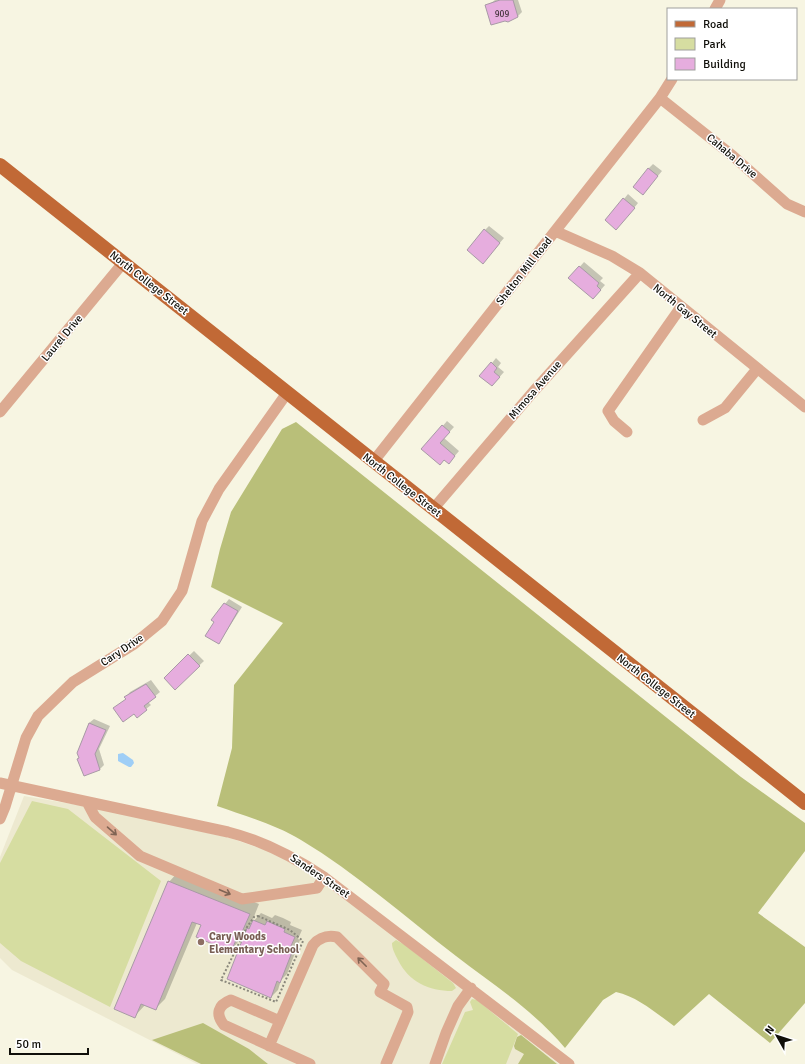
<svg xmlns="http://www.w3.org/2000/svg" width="805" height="1064" viewBox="0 0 805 1064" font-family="Signika,sans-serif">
<rect width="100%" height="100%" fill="#f7f5e2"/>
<!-- built -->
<path fill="#ede9d0" d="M 24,796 L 96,808 L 230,838 L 265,850 L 286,859 L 317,879 L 383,927 L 559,1064 L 197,1064 L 12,970 L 0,958 L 0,857 Z"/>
<!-- green -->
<path fill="#d6dda1" d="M 32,801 L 68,809 L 161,881 L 110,1007 L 21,961 L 0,943 L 0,863 Z
M 396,940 L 405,945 L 453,983 L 456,988 L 452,991 C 429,991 409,982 398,960 C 395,954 392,949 392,943 Z
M 472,999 L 477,1000 L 518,1034 L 506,1064 L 442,1064 L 465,1012 L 473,1010 L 470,1002 Z"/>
<!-- forest -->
<path fill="#b9bf79" d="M 296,422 L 741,777 L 805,823 L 805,851 L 758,913 L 805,947 L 805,1003 L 770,1043 L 709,994 L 674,1026 C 656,1013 638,997 616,992 L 603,1000 L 565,1048 C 535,1012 494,985 456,956 C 405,917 356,873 301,840 C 275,824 245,816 217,806 L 232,748 L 234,685 L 283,623 L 211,587 L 220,549 L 231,512 L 282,429 Z
M 203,1023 L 249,1049 L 268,1064 L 201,1064 L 152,1040 Z
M 521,1035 L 557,1064 L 518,1064 L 524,1054 L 515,1049 L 514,1046 L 517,1037 Z"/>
<!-- water -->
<path fill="#9fcef6" d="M 123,753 L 133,760 L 134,763 L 131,767 L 129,767 L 118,761 L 118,754 Z"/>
<!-- shadow -->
<path fill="#0003" d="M 495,0 L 518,0 L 522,12 L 517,17 L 487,6 Z
M 653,164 L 662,171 L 643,194 L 648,169 Z
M 628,194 L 638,203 L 621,224 L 624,199 Z
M 489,226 L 504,238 L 487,258 L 485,230 Z
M 584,262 L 603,278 L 600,281 L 605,285 L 598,293 L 570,278 Z
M 496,358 L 501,363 L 498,367 L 504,372 L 496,381 L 492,363 Z
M 447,421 L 454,427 L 444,438 L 459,451 L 453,458 L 444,459 L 423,449 Z
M 229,599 L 242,607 L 219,643 L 215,622 L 225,604 Z
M 194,651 L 204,661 L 175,688 L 166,678 Z
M 151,680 L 160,692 L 148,702 L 151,705 L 146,709 L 127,699 L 126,697 L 130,692 Z
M 94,719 L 110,726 L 99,749 L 104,765 L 100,769 L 80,758 L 79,748 L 89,723 Z
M 178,872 L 259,904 L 251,924 L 261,913 L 272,918 L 275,915 L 283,918 L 291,922 L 290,925 L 302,930 L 298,939 L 300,940 L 287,974 L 281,980 L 278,990 L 271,997 L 247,930 L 231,951 L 203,925 L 197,923 L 165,999 L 155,1009 L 145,1005 L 134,1017 L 169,882 Z"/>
<!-- building -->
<path fill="#e6adde" stroke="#a89aa6" d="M 500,0 L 513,0 L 518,17 L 508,22 L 505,21 L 491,25 L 485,5 Z
M 648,168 L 658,176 L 643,195 L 633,187 Z
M 623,198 L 635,208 L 616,230 L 605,220 Z
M 484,229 L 500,243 L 483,264 L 467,250 Z
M 579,266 L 599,283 L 597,286 L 601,290 L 593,299 L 568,278 Z
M 491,362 L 497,368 L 494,372 L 500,377 L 492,386 L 479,376 Z
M 442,425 L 450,432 L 440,443 L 455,456 L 449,464 L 444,460 L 440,465 L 421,449 Z
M 224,603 L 238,611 L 219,644 L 205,636 L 214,622 L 211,620 Z
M 188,654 L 200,666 L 175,690 L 164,678 Z
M 146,684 L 156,697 L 144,706 L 147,710 L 137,718 L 134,714 L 123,722 L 113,708 L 126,699 L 124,697 Z
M 89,723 L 106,730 L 95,754 L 100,770 L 84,776 L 77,759 L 79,758 L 77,753 Z
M 168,881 L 250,914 L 238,941 L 236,940 L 231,952 L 196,937 L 201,925 L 192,922 L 156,1010 L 141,1004 L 135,1018 L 114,1009 Z
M 253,920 L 265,925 L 267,921 L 285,929 L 284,932 L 295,937 L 291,946 L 294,947 L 280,983 L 277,981 L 271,998 L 227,979 L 247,928 L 249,929 Z"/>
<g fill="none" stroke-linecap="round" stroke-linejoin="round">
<!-- path -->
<path stroke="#89877b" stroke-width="2" stroke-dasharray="2 2" stroke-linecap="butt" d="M 258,916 L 290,930 L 303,941 L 276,1002 L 221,980 L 247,927 L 254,917 Z"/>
<!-- minor -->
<path stroke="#dcaa91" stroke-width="11" d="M 715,9 L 720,0
M 660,98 L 733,156 L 787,204 L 805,212
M 555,231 L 612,256 L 640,273 L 805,407
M 0,412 L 123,263
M 703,420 L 725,408 L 757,369
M 627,432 L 614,421 L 608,411 L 681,307
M 373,462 L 660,98 L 672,79
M 433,509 L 533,392 L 640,273
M 0,783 L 228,832 C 264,841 294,857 324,877 L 569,1064
M 87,802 L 95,817 L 140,856 L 242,899 L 317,888 L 324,877
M 0,819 L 5,807 L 26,738 L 38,716 L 73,682 L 134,644 L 162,621 L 182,591 L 202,521 L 219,489 L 287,393
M 280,1021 L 231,1000 C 218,1005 215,1014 224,1025 L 310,1064
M 269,1046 L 313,945 C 320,937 327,935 337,937 L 384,984 L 380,992 L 407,1007 L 408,1012 L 386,1064
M 435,1064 L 446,1033 L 458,1006 L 471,988"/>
<!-- major -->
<path stroke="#c16936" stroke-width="14" d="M 0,165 L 805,803"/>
</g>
<!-- one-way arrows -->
<defs><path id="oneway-shaft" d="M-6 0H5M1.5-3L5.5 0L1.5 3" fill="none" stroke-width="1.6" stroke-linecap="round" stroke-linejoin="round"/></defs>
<g stroke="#806454">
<use href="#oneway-shaft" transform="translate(112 831) rotate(41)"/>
<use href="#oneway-shaft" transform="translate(225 892) rotate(23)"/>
<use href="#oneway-shaft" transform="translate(362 962) rotate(-135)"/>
</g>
<!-- markers -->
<circle fill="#8d6e63" stroke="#fff" stroke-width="1.5" cx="201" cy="942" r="4"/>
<g text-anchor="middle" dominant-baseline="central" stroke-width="3" stroke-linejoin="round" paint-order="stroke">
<!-- number labels -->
<g font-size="9" fill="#46363e">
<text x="502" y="14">909</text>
</g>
<!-- street labels -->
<g font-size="11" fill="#100f09" stroke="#fff">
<text transform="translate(732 156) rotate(40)">Cahaba Drive</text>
<text transform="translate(524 271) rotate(-52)">Shelton Mill Road</text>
<text transform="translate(149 283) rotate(38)">North College Street</text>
<text transform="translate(685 311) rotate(39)">North Gay Street</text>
<text transform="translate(62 338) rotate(-50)">Laurel Drive</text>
<text transform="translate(535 390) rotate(-49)">Mimosa Avenue</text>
<text transform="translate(402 485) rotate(38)">North College Street</text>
<text transform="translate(122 650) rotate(-34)">Cary Drive</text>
<text transform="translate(656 686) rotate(38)">North College Street</text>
<text transform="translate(320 876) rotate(34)">Sanders Street</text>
</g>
<!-- education labels -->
<g font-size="11" font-weight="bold" fill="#785e54" stroke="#fff" text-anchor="start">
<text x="209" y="936">Cary Woods<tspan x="209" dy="13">Elementary School</tspan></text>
</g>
</g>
<!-- legend -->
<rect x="667" y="8" width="130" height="72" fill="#ffffff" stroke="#9f9f9d"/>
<rect x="675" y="21" width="20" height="6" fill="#c16936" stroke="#9f9f9d"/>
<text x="703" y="28" font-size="12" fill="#100f09">Road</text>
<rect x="675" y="38" width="20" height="12" fill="#d6dda1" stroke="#9f9f9d"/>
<text x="703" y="48" font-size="12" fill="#100f09">Park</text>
<rect x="675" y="58" width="20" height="12" fill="#e6adde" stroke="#9f9f9d"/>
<text x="703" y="68" font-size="12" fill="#100f09">Building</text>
<!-- north arrow -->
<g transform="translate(777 1036) rotate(309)" stroke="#ffffff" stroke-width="3" paint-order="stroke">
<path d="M0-3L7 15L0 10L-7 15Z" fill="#100f09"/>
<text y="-6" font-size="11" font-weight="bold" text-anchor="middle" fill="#100f09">N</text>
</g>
<!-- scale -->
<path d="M10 1048v6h78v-6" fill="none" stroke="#100f09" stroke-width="2"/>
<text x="16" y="1048" font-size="12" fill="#100f09" stroke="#ffffff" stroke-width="3" paint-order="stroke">50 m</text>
</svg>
